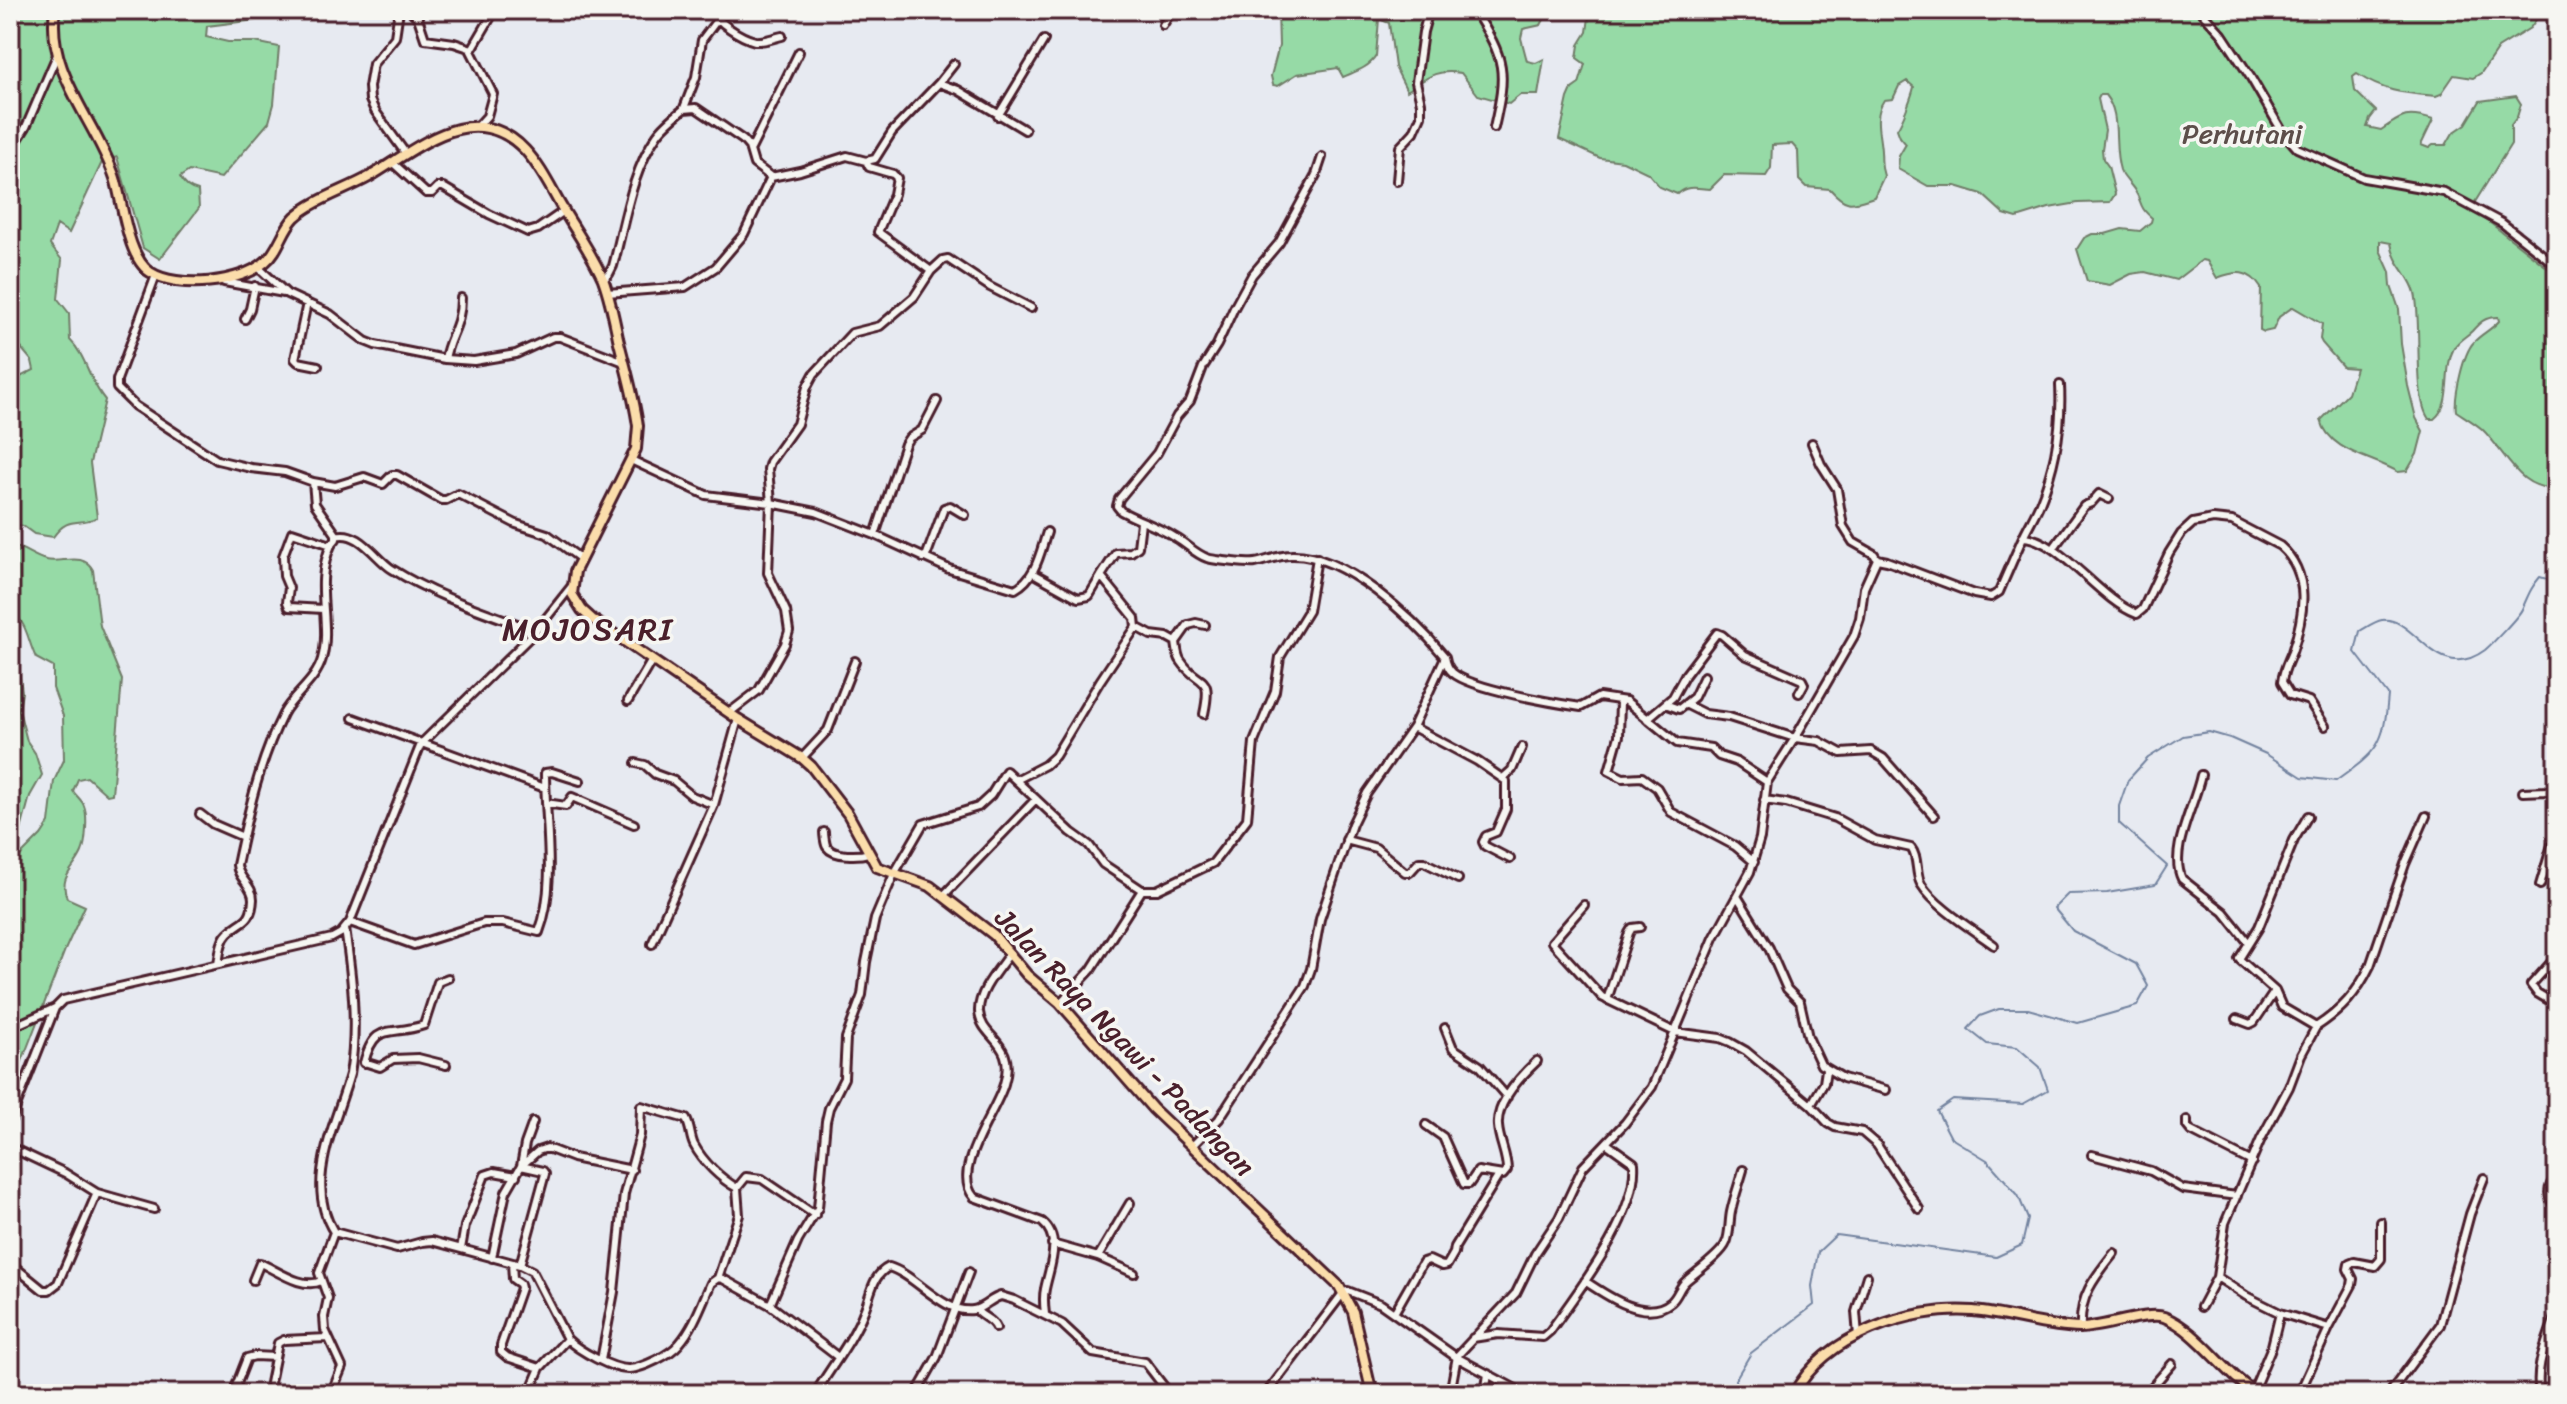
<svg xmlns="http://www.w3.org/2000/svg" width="2567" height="1404" viewBox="0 0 2567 1404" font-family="Sriracha,sans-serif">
<rect width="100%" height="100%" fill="#e7eaf1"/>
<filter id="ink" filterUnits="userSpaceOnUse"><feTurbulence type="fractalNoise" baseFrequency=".0125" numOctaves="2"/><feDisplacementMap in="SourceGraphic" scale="16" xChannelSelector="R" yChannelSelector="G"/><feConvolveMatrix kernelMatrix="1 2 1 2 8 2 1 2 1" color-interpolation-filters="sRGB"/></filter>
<g filter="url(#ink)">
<!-- green -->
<path fill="#96daa6" stroke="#707c68" stroke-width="2" d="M 10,10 L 280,10 L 256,20 L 207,26 L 206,37 L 228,42 L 255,42 L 279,47 L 274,104 L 269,122 L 221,178 L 189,171 L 180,177 C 184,185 189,189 198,191 L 199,208 L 160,259 L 143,248 L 117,157 L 102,162 L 69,233 L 57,225 L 50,245 L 62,260 L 58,299 L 69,313 L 70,340 C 87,357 89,381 105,400 L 90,463 L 97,517 C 79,527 69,514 53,537 L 34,534 L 23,526 L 10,523 L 10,382 L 34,370 L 32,361 L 17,343 L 10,343 Z
M 1278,10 L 1549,10 L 1541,25 L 1523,29 L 1521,38 L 1527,61 L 1536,63 L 1544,59 L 1538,95 L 1520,95 L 1509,104 L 1478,95 L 1461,73 C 1435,69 1428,77 1407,91 L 1395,67 L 1389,23 L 1379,19 L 1376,56 C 1369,68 1354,72 1343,77 L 1338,68 L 1297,74 L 1278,86 L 1273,85 L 1271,76 L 1279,46 Z
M 1590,10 L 2543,10 L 2530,28 L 2498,48 L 2481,73 L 2473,78 L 2454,75 L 2441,94 L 2436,96 C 2404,93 2384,92 2357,74 L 2353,77 L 2355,91 L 2376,111 L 2370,119 L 2367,127 L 2381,130 C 2403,115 2407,112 2433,120 L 2421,145 L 2429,148 L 2433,145 L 2446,145 L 2453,133 L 2466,124 L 2480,101 L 2516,96 L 2521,104 L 2517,117 L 2511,125 L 2511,144 L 2475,202 L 2475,211 L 2553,272 L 2557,278 L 2557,488 C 2518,491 2507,453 2482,429 C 2474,422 2465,417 2456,411 C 2454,397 2463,353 2474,342 C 2481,334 2491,330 2499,321 L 2498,317 C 2485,317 2480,322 2472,331 C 2466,337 2458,340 2454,348 C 2442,370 2454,403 2434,419 L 2429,419 C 2413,399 2422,322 2415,293 C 2411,275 2394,265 2391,243 L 2380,241 L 2380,250 L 2390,272 L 2391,286 L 2399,309 L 2401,344 L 2408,386 L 2416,418 L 2423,431 L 2417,454 L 2407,471 L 2398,472 C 2373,457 2329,452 2321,420 L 2348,393 L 2356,368 L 2343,367 L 2322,343 L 2320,339 L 2322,324 L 2293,307 L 2279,317 L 2273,330 L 2264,332 L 2260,330 L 2261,288 C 2249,269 2236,271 2217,278 L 2207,261 L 2202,260 L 2176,280 L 2145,272 L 2131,274 L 2110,285 L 2087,281 L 2077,249 L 2084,238 L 2092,234 L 2105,234 L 2122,229 L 2140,231 L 2151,222 L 2152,218 C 2138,206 2143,204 2135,191 C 2131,184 2123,178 2120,170 C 2112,144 2122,116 2105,95 L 2100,95 L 2098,99 L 2105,130 L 2102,149 L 2103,159 L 2108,166 L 2115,194 L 2110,202 L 2078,203 L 2049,208 L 2017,218 L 2004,214 L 1982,194 L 1956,186 L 1928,186 L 1898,169 L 1899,156 L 1906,144 L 1900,137 L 1897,129 C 1902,122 1912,96 1914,87 L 1907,81 L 1899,86 L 1893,99 L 1884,100 C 1873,116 1880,134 1881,151 C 1882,162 1880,164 1884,176 L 1874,197 C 1852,204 1847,208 1830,189 L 1806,187 L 1799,180 L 1798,151 L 1792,144 L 1772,145 L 1771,168 L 1766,176 L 1724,175 L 1710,189 C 1697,188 1686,185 1677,194 L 1660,187 L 1648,173 L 1623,161 L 1600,158 L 1559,139 L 1568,98 L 1572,89 L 1579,84 L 1585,64 L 1577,58 L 1579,45 L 1587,32 Z
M 10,545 C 23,547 33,557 46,560 C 62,564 83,551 93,570 L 100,626 L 122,680 L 112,794 L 107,795 L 87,777 L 78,779 L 73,791 C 76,796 83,801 84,806 C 88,815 86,843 82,852 C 75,869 58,876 67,898 L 85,906 L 65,950 L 10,1092 L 10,866 L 41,835 L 49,823 L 54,781 L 64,760 L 63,716 L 53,688 L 53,667 L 36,658 C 26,636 29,627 10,608 Z
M 10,635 L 15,641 L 22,692 L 19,710 L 27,741 L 35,753 L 42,775 L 30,796 L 21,830 L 10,842 Z"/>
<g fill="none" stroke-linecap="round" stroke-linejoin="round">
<!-- stream -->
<path stroke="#73839f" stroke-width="2" d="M 299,10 L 303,17 L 316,14 L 321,10
M 1764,1394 L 1741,1393 L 1735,1380 L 1751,1353 L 1814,1305 L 1812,1286 L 1818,1252 L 1836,1235 L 1996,1257 L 2022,1245 L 2028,1219 L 2018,1195 L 1987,1160 L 1951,1138 L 1937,1111 L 1953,1100 L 2023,1104 L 2048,1090 L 2040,1067 L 2017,1047 L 1987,1044 L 1968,1029 L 1980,1016 L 1999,1009 L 2028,1009 L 2078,1023 L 2137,1006 L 2148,986 L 2136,964 L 2073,931 L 2054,908 L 2068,894 L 2107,893 L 2155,885 L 2167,866 L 2119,823 L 2119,806 L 2128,780 L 2148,758 L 2183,736 L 2209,732 L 2230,738 L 2266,754 L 2302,777 L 2336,781 C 2377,751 2384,747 2388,695 L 2355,652 L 2360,631 C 2367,627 2375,621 2382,620 C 2415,615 2436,686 2485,650 C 2492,644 2519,616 2522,609 C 2529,594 2530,589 2540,577 L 2557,582"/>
<!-- minor casing -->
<g stroke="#4a1f2b" stroke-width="12">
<path id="minor" d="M 399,10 L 395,37 L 373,64 L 369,87 L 370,100 L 375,111 L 406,154
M 410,10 L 418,18 L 425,39 L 454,43 L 472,49
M 712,10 C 718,23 740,37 755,41 C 763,42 773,38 782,36
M 1474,10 C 1506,60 1507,71 1494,128
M 2200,10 L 2222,34 L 2251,78 L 2282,131 L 2297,148 L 2364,178 L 2444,192 L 2502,223 L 2557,266
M 1163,25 L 1172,10
M 939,83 L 954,64
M 684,108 L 696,77 L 702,40 L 717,20
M 998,116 L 1044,40
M 477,127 L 487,116 L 493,94 L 471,51 L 495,10
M 751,149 L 799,52
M 10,152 L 26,127 L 57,55
M 393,163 L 426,193 L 432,193 L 438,187 L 443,187 L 489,214 L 528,232 L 538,229 L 564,211
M 1397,181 L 1400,147 L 1414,132 L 1421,116 L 1421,103 L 1416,82 L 1423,32 L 1429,10
M 258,267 L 287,294 L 330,314 L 365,341 L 375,345 L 445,359 L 474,361 L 516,354 L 553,337 L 560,337 L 624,362
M 931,271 L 943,260 L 948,259 L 990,287 L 1031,308
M 156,275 L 117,380 L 117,388 L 135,406 L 217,460 L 251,468 L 285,472 L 313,482 L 335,486 L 364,477 L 383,484 L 392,475 L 397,475 L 441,500 L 446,500 L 458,494 L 516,524 L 547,534 L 581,559
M 603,280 L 609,274 L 613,266 C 625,222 631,173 657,135 C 664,125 674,117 684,109 L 696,108 L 743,140 L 749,147 L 754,164 L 771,177 L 800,171 L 847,156 L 866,161 L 875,159 L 892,132 L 939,83 L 958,90 L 1025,130
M 224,282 L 284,293
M 607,293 L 685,287 L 716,267 L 744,234 L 771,177
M 307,303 L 295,359 L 298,362 L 318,366
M 245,319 L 250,309 L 255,286
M 445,359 C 449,335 461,327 461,298
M 631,460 L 706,495 L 771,503 L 816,512 L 875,535 L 949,569 L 1015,589 C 1036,578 1040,553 1047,532
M 313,482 L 315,504 L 336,534 L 336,539 L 331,545 L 292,532 L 283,556 L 284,576 L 289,588 L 287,602 L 289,607 L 323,609
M 875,535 L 905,444 L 909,438 L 922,430 L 937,401
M 336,536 C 359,529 376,559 392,569 C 436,597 488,613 536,631
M 2023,537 C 2028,526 2035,515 2040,503 C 2055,467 2062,425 2060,385
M 2053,549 L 2084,506 L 2091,503 L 2099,494 L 2109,499
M 923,558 L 927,554 L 944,508 L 950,506 L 965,515
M 1877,559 L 1887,561 L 1974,594 L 1991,597 L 1999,592 L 2023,537 C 2059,538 2099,600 2137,614 L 2143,609 L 2169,553 L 2181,534 L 2193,523 L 2213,519 L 2232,521 L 2280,546 C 2312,574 2304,616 2292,652 C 2288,662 2283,671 2282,682 L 2290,695 L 2309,701 L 2325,726
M 1033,573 L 1078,598 L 1089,596 L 1101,576
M 1136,627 L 1151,635 L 1167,637 L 1176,642 C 1177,648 1177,656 1181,661 C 1199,688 1213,671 1204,714
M 1176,642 L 1188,625 L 1196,623 L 1205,625
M 1445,657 C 1446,663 1448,669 1453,673 C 1472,689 1554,703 1581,707 L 1599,697 L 1626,701 L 1677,743 L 1711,748 L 1719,756 L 1737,762 L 1767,782
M 628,701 L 652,660
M 1620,701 L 1619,736 L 1609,771 L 1623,778 L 1642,777 L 1657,788 L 1671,812 L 1735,846 L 1754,862
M 1665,704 L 1679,709 L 1694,697 L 1704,676
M 1685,704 L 1705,714 L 1729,717 L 1795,738 L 1819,741 L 1841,753 L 1871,751 L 1883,758 L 1934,816
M 729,713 L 759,690 L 785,644 L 789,631 L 786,611 L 768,573 L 771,503 L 768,469 L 770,462 L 797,424 L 807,387 L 814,374 L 852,333 L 880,326 L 914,297 L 931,271 L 878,232 L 894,194 L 897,178 L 893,174 L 869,167 L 866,161
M 353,718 L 545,788
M 1647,719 L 1673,697 L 1685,675 L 1717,633 L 1722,635 L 1745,655 L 1802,680 L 1804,684 L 1799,693
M 1413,727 L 1477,761 L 1506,781 L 1506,809 L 1496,832 L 1486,836 L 1483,842 L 1485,846 L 1510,859
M 802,758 L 828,730 L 855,661
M 636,763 L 645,765 L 655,774 L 674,781 L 692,796 L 714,805
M 2201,775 C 2195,805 2168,851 2182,879 L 2224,912 L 2248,942
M 1503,778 L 1512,770 L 1522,747
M 1016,780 L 1045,765 L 1055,756 L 1100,681 L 1136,627 L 1135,618 L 1101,576 L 1116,553 L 1131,552 L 1138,547 L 1141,522
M 2523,792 L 2547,791 L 2557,796
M 1764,800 L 1786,803 L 1835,818 L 1875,840 L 1911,848 C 1919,858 1915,873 1921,884 C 1935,907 1972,929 1994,945
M 546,803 L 566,806 L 572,797 L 634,824
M 200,814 L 213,824 L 243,837
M 824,832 C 824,834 825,845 827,847 C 834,857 859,856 869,853
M 2557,837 L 2552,845 L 2557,850
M 1346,840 L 1376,848 L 1405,872 L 1410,872 L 1419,862 L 1424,862 L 1458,879
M 2540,885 L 2552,845
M 1142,890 L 1157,890 L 1213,863 L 1247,819 L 1254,742 L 1275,691 L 1280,657 L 1308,611 L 1317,558
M 944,895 L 1036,799
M 1737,896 L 1769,948 L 1787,989 L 1800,1002 L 1808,1037 L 1821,1065 L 1843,1078 L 1886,1090
M 1584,905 L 1552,942 L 1602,997 L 1675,1032 L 1720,1038 L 1730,1042 L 1746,1051 L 1811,1105 L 1828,1123 L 1835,1127 L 1862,1132 L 1877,1145 L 1919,1209
M 350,922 L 414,945 L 484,923 L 503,923 L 539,932 C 557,886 545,822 545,773 L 552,772 L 580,781
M 345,929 C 352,976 358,1026 350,1074 C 336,1124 303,1183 334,1232 L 397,1249 L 422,1242 L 432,1241 L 520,1265 L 532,1271 L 567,1339 L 540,1368 L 529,1394
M 652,944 L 714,805 L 738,719
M 1010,953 C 999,969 978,991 979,1012 C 981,1039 1017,1042 1004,1084 C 996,1113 950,1170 974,1197 L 1042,1222 C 1063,1239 1049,1268 1045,1289 C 1043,1297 1044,1306 1045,1314
M 2557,956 L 2531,985 L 2537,993 L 2557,1005
M 218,964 C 220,954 220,941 228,933 C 241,920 252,923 253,899 C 253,885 238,879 237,865 C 248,813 259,762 283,714 C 293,695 316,681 322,659 C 332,622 313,585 331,545
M 1607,1000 L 1629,933 L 1632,928 L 1640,927
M 2237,1019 L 2250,1024 L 2254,1022 L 2275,991
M 2316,1027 C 2342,1010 2357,993 2370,966 L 2405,864 L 2426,816
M 10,1028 L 55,1008
M 1445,1028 L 1453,1048 L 1480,1066 L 1507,1097
M 364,1062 L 380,1067 L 393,1059 L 418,1058 L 446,1065
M 364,1063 C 375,1020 390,1037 424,1025 L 438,982 L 448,978
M 1811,1105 L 1824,1083 L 1826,1070
M 2187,1120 L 2187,1126 L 2191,1131 L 2252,1162
M 10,1122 L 55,1008 L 63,1000 L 332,938 L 341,933 L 350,922 L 421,744 L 536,631 L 571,587
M 1426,1125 L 1443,1137 L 1464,1184 L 1469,1184 L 1478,1171 L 1503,1175 L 1507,1170 C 1507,1155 1499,1141 1498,1126 C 1496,1103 1521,1076 1537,1061
M 1192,1146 L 1219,1119 L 1305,986 L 1311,969 L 1320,919 L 1352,824 L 1367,793 L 1413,727 L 1445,657 C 1413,618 1344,553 1291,555 C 1278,555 1267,561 1255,563 C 1250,564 1212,560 1207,558 C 1195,554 1187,544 1176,538 C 1159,527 1139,521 1121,511 L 1117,506 L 1119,499 L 1157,453 L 1177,416 L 1190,401 L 1203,367 L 1217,345 L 1234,308 L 1252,275 L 1279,243 L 1316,175 L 1322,157
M 10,1147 L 65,1173 L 97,1193 L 154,1209
M 2092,1155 L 2151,1171 L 2183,1189 L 2237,1196
M 521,1166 L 538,1151 L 547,1148 L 573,1158 L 632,1170
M 2557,1176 C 2547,1186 2546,1199 2557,1208
M 1052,1244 L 1098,1257 L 1134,1273
M 461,1249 L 465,1226 L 485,1175 L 494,1172 L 516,1176
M 1098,1257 L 1130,1203
M 492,1258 L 506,1192 L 521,1166 L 525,1144 L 533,1122
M 10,1263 L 43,1290 L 49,1290 L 58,1283 L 97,1193
M 512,1263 L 513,1279 L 520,1284 L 521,1288 L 501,1345 L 501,1352 L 507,1357 L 540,1368
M 520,1265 L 545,1174 L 543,1171 L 521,1166
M 2217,1277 L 2246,1296 L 2280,1313 L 2329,1328
M 718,1278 L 739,1215 L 737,1188 L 746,1177 L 762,1179 L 815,1215
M 253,1280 L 260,1263 C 278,1271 303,1290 321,1281
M 1585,1281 C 1607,1296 1646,1323 1671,1302 C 1678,1296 1679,1287 1686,1281 C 1695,1273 1722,1254 1726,1243 C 1730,1234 1729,1222 1731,1212 C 1734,1198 1739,1184 1743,1170
M 770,1305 L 798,1241 L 818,1208 L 826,1121 L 829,1108 L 844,1078 L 846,1038 L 862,995 L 866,962 L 875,919 L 894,874 L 923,824 L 978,807 L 991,795 L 1006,771 L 1071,832 L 1089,845 L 1103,864 L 1142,890 L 1091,970 L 1060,1003
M 2201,1307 L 2217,1277 L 2225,1223 L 2261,1139 L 2289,1087 L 2301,1055 L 2316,1027 L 2282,1007 L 2275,991 L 2239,959 L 2259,927 L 2294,840 L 2308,816
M 977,1310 C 982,1318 992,1318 996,1328
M 1394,1313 L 1423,1262 L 1429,1260 L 1442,1266 L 1447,1265 L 1454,1253 L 1455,1247 L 1499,1175
M 2081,1328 C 2079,1296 2095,1277 2114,1253
M 1858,1336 L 1856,1312 L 1867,1276
M 1473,1338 L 1498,1334 L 1543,1337 L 1550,1331 C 1579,1290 1638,1215 1634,1163 L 1606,1143
M 567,1339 C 578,1350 613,1370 629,1369 C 643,1368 670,1355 679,1344 C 694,1327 702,1303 711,1283 L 718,1278 L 723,1279 L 770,1305 L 838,1357
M 601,1360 L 614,1292 L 624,1194 L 640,1135 L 641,1106 L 686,1119 C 691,1128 690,1137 694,1145 C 703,1162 721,1179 737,1188
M 236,1386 L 247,1358 L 255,1356 L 275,1357
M 1371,1386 L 1391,1394
M 2253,1391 L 2272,1346 L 2280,1313
M 282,1394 L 272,1388 L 270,1383 L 278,1343 L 284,1340 L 327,1338
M 331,1394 L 342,1367 L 325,1330 L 324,1317 L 328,1298 L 319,1273 L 334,1232
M 815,1394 C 831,1367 853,1340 864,1311 C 871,1295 872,1275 889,1267 C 916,1275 942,1314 973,1310 C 983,1309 991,1298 1001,1296 L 1014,1300 L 1062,1324 L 1093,1353 L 1145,1362 L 1165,1388 L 1165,1394
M 916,1394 L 937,1357 L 969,1272
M 1266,1394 L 1344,1292 L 1348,1291 L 1381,1304 L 1456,1357 L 1525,1394
M 1450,1394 L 1457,1356 L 1516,1293 L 1535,1254 L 1559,1218 L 1583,1167 L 1625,1123 L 1652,1087 L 1714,938 L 1750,872 L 1760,838 L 1767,782 L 1795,738 L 1854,636 L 1860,618 L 1864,588 L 1877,559 L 1874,554 L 1853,542 L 1843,526 L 1837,489 L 1821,464 L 1812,443
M 1485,1394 L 1488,1374
M 2146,1394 L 2172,1364
M 2299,1394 L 2329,1328 L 2352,1285 L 2353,1279 L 2348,1269 L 2349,1264 L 2354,1262 L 2375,1266 L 2381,1259 L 2381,1222
M 2389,1394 L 2440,1325 L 2470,1214 L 2484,1178
M 2540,1394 C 2534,1364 2549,1339 2557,1310"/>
</g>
<!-- highway casing -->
<g stroke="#4a1f2b" stroke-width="14">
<path id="highway" d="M 55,10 C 46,73 96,121 115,178 C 123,203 127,257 150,272 C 178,290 241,283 265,262 C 279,251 282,230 295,217 C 315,199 346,190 369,177 C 417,149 474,96 525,150 C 540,166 550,187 561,206 C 575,230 592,254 603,279 C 610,298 614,318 618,338 C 625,367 634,396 638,426 L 636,449 L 575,571 L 572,594 L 582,610 L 592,619 L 738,719 L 802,758 L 811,766 L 848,814 L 877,867 L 930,886 L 994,935 L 1027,975 L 1060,1003 L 1153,1109 L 1339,1286 L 1353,1312 L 1372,1394
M 1794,1394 C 1823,1336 1911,1306 1973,1311 C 2009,1314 2043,1327 2080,1328 C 2102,1328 2148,1311 2164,1317 C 2198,1330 2226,1376 2258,1394"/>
</g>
<!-- minor -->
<use href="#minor" stroke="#f6f6f2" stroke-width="6"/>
<!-- highway -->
<use href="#highway" stroke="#fbddab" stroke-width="8"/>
</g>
</g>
<g text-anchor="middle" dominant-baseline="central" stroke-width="7" stroke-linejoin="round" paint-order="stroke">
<!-- park labels -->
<g font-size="28" fill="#5d4e4a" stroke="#f6f6f2">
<text x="2242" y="133">Perhutani</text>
</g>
<!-- street labels -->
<g font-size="28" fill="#4a1f2b" stroke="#f6f6f2">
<text transform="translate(1125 1042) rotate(46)">Jalan Raya Ngawi - Padangan</text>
</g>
<!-- quarter labels -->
<g font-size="32" letter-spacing="2" fill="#4a1f2b" stroke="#f6f6f2">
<text x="588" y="629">MOJOSARI</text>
</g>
</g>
<!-- margin -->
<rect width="2567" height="1404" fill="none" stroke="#f6f6f2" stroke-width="40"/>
<rect x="20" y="20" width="2527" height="1364" fill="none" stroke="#4a1f2b" stroke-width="3" filter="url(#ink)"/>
</svg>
